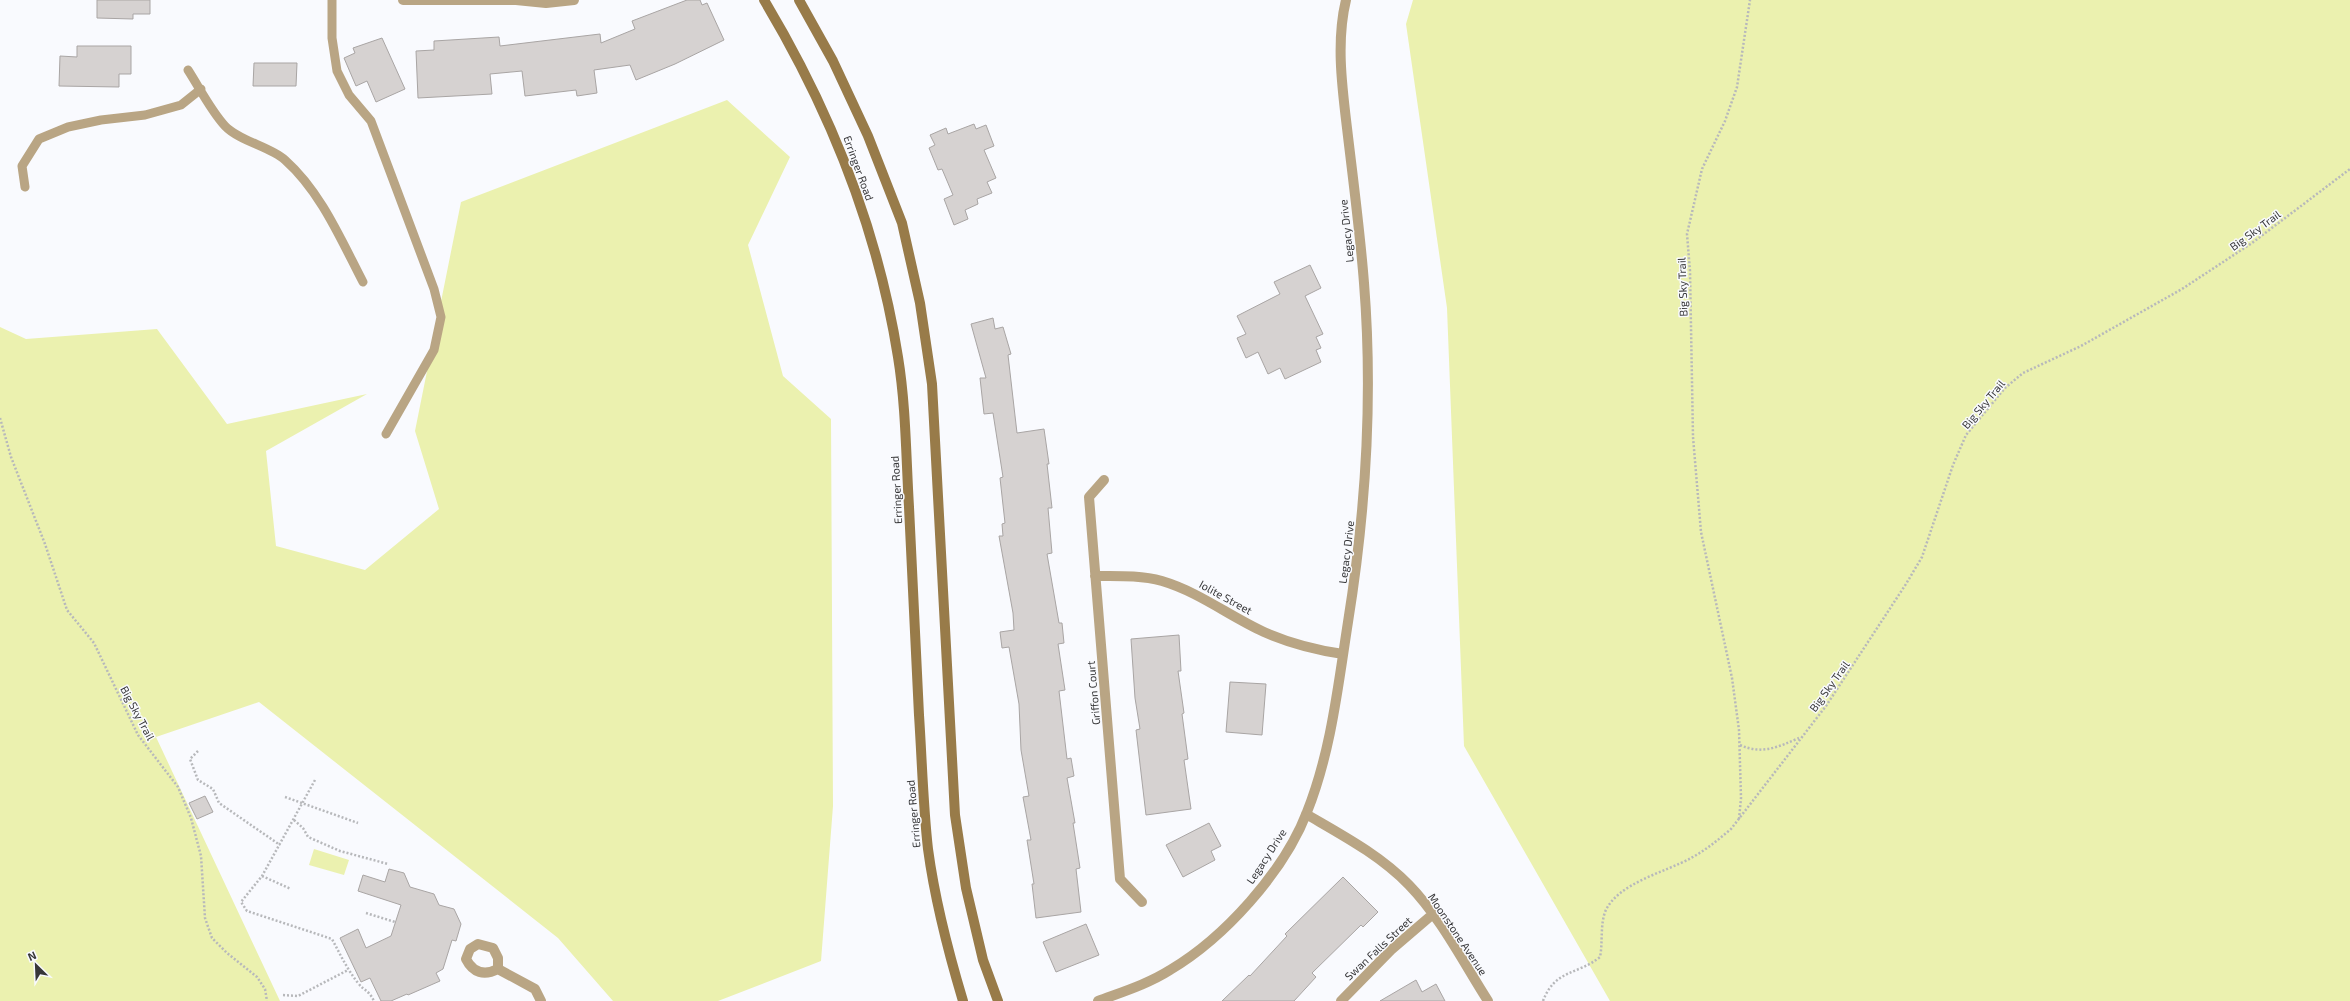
<svg xmlns="http://www.w3.org/2000/svg" width="2350" height="1001" viewBox="0 0 2350 1001" font-family="'Exo 2',sans-serif">
<rect width="100%" height="100%" fill="#f9fafe"/>
<!-- green -->
<path fill="#ebf1af" d="M 1413,0 L 2350,0 L 2350,1001 L 1610,1001 L 1464,746 L 1447,308 L 1406,24 Z
M 727,100 L 790,157 L 748,245 L 783,376 L 831,419 L 833,806 L 821,961 L 718,1001 L 613,1001 L 558,938 L 259,702 L 156,737 L 280,1001 L 0,1001 L 0,327 L 26,339 L 157,329 L 227,424 L 367,394 L 266,451 L 276,546 L 365,570 L 439,509 L 415,431 L 461,202 Z
M 314,849 L 349,860 L 344,875 L 309,865 Z"/>
<!-- building -->
<path fill="#d6d2d1" stroke="#a9a5a4" d="M 97,0 L 150,0 L 150,14 L 133,14 L 133,19 L 97,18 Z
M 687,0 L 700,0 L 702,5 L 707,3 L 724,40 L 675,64 L 636,80 L 630,65 L 594,70 L 597,93 L 577,96 L 576,90 L 525,96 L 522,71 L 490,74 L 492,94 L 418,98 L 416,51 L 434,50 L 434,41 L 499,37 L 500,46 L 600,34 L 601,43 L 635,29 L 632,21 Z
M 382,38 L 405,89 L 376,102 L 367,81 L 356,86 L 344,58 L 355,53 L 353,48 Z
M 77,46 L 131,46 L 131,74 L 119,74 L 119,87 L 59,86 L 60,56 L 77,57 Z
M 254,63 L 297,63 L 296,86 L 253,86 Z
M 974,124 L 976,129 L 986,125 L 994,146 L 984,150 L 996,178 L 987,182 L 992,193 L 977,199 L 978,204 L 965,210 L 968,219 L 954,225 L 944,199 L 953,195 L 942,169 L 938,170 L 929,148 L 935,145 L 930,135 L 946,128 L 948,134 Z
M 1310,265 L 1321,288 L 1305,296 L 1323,334 L 1316,337 L 1321,348 L 1316,350 L 1321,362 L 1285,379 L 1280,368 L 1268,374 L 1258,352 L 1246,358 L 1237,338 L 1246,334 L 1237,316 L 1280,294 L 1274,282 Z
M 993,318 L 995,329 L 1003,327 L 1011,354 L 1008,355 L 1017,433 L 1044,429 L 1049,464 L 1047,464 L 1052,508 L 1048,508 L 1052,553 L 1047,554 L 1059,623 L 1062,623 L 1064,643 L 1058,644 L 1065,690 L 1059,691 L 1067,759 L 1071,758 L 1074,776 L 1067,778 L 1075,823 L 1073,823 L 1080,868 L 1076,869 L 1081,912 L 1036,918 L 1032,884 L 1034,884 L 1027,840 L 1031,840 L 1023,797 L 1029,796 L 1021,750 L 1019,704 L 1009,647 L 1002,648 L 1000,632 L 1014,630 L 1013,613 L 999,536 L 1003,536 L 1002,524 L 1005,523 L 1000,478 L 1003,477 L 993,413 L 984,414 L 980,378 L 986,378 L 971,324 Z
M 1179,635 L 1181,671 L 1178,671 L 1184,713 L 1182,714 L 1188,759 L 1184,760 L 1191,809 L 1146,815 L 1136,730 L 1140,729 L 1135,698 L 1131,639 Z
M 1230,682 L 1266,684 L 1262,735 L 1226,732 Z
M 205,796 L 213,812 L 197,819 L 189,803 Z
M 1209,823 L 1221,846 L 1211,851 L 1215,860 L 1183,877 L 1166,845 Z
M 389,869 L 404,873 L 410,887 L 434,894 L 439,905 L 454,909 L 461,924 L 456,941 L 452,940 L 443,969 L 436,973 L 440,981 L 408,995 L 407,994 L 391,1001 L 381,1001 L 370,978 L 361,982 L 340,938 L 358,929 L 366,948 L 391,936 L 401,905 L 358,891 L 363,875 L 385,882 Z
M 1343,877 L 1378,912 L 1363,927 L 1361,925 L 1312,973 L 1316,977 L 1294,1001 L 1222,1001 L 1249,975 L 1250,976 L 1287,936 L 1285,934 Z
M 1086,924 L 1099,955 L 1056,972 L 1043,942 Z
M 1416,980 L 1422,992 L 1436,984 L 1445,1001 L 1380,1001 Z"/>
<g fill="none" stroke-linecap="round" stroke-linejoin="round">
<!-- path -->
<path stroke="#b7b8bb" stroke-width="2.5" stroke-dasharray="2 2" stroke-linecap="butt" d="M 0,418 L 11,457 L 45,544 L 67,610 L 94,643 L 138,735 L 178,787 L 191,818 L 201,856 L 205,918 L 212,938 L 227,953 L 257,977 L 265,989 L 267,1001
M 1740,745 C 1762,755 1778,747 1799,738
M 198,751 L 190,759 L 198,780 L 213,789 L 219,803 L 280,845
M 315,780 L 262,876 L 241,902 L 247,911 L 332,939 C 340,954 347,969 358,983 C 364,991 368,989 374,1001
M 285,797 L 358,823
M 1739,819 L 1741,798 L 1739,730 L 1732,678 L 1701,532 L 1693,437 L 1690,271 L 1687,234 L 1702,169 L 1725,121 L 1737,87 L 1750,0
M 294,820 L 303,828 L 308,837 L 340,851 L 388,864
M 262,876 L 291,889
M 366,913 L 395,922
M 283,995 L 298,996 L 348,970
M 1543,1001 C 1555,969 1578,975 1600,957 C 1603,942 1600,927 1605,912 C 1617,883 1666,872 1691,858 C 1706,850 1718,840 1731,829 L 1826,706 L 1906,584 L 1922,557 L 1953,465 L 1966,435 L 2005,388 L 2023,373 L 2081,346 L 2182,289 L 2252,243 L 2350,169"/>
<!-- service -->
<path stroke="#b9a584" stroke-width="9" d="M 332,0 L 332,38 L 337,71 L 349,95 L 371,121 L 434,289 L 441,317 L 434,350 L 386,434
M 188,70 C 199,87 211,111 225,126 C 239,141 271,147 285,160 C 321,192 341,240 363,282
M 25,187 L 22,166 L 39,139 L 68,127 L 101,120 L 145,115 L 181,105 L 201,89"/>
<!-- minor -->
<path stroke="#b9a584" stroke-width="10" d="M 403,0 L 516,0 L 546,3 L 574,0
M 1104,480 L 1089,497 L 1120,879 L 1142,902
M 1095,576 C 1118,576 1141,575 1162,581 C 1199,592 1229,616 1264,632 C 1289,643 1316,650 1343,654
M 1306,814 C 1342,835 1380,855 1409,885 C 1441,918 1463,962 1488,1001
M 478,944 L 493,948 L 498,958 L 498,969 C 484,976 473,973 466,959 L 470,949 Z
M 498,969 L 535,989 L 541,1001
M 1098,1001 C 1122,992 1148,984 1170,970 C 1224,938 1284,872 1307,812 C 1331,752 1338,686 1348,622 C 1366,510 1373,396 1364,283 C 1360,231 1353,179 1347,128 C 1342,86 1336,41 1346,0
M 1341,1001 L 1391,950 L 1433,914"/>
<!-- secondary -->
<path stroke="#987b49" stroke-width="10" d="M 764,0 C 830,110 878,230 898,357 C 906,406 906,458 909,507 C 912,577 916,646 919,715 C 922,760 923,805 928,849 C 935,901 948,951 963,1001
M 799,0 L 833,61 L 868,136 L 902,223 L 920,303 L 932,384 L 955,815 L 966,888 L 983,960 L 998,1001"/>
</g>
<g text-anchor="middle" dominant-baseline="central" stroke-width="3" stroke-linejoin="round" paint-order="stroke">
<!-- street labels -->
<g font-size="11" fill="#373739" stroke="#f9fafe">
<text transform="translate(859 168) rotate(70)">Erringer Road</text>
<text transform="translate(2255 230) rotate(-36)">Big Sky Trail</text>
<text transform="translate(1346 231) rotate(-96)">Legacy Drive</text>
<text transform="translate(1682 287) rotate(-92)">Big Sky Trail</text>
<text transform="translate(1983 404) rotate(-50)">Big Sky Trail</text>
<text transform="translate(896 490) rotate(-93)">Erringer Road</text>
<text transform="translate(1346 552) rotate(-83)">Legacy Drive</text>
<text transform="translate(1226 597) rotate(29)">Iolite Street</text>
<text transform="translate(1829 686) rotate(-54)">Big Sky Trail</text>
<text transform="translate(1093 693) rotate(-95)">Griffon Court</text>
<text transform="translate(138 713) rotate(62)">Big Sky Trail</text>
<text transform="translate(913 814) rotate(-95)">Erringer Road</text>
<text transform="translate(1266 856) rotate(-57)">Legacy Drive</text>
<text transform="translate(1458 934) rotate(56)">Moonstone Avenue</text>
<text transform="translate(1378 948) rotate(-43)">Swan Falls Street</text>
</g>
</g>
<!-- north arrow -->
<g transform="translate(36 965) rotate(336)" stroke="#f9fafe" stroke-width="3" paint-order="stroke">
<path d="M0-3L7 15L0 10L-7 15Z" fill="#373739"/>
<text y="-6" font-size="11" font-weight="bold" text-anchor="middle" fill="#373739">N</text>
</g>
</svg>
